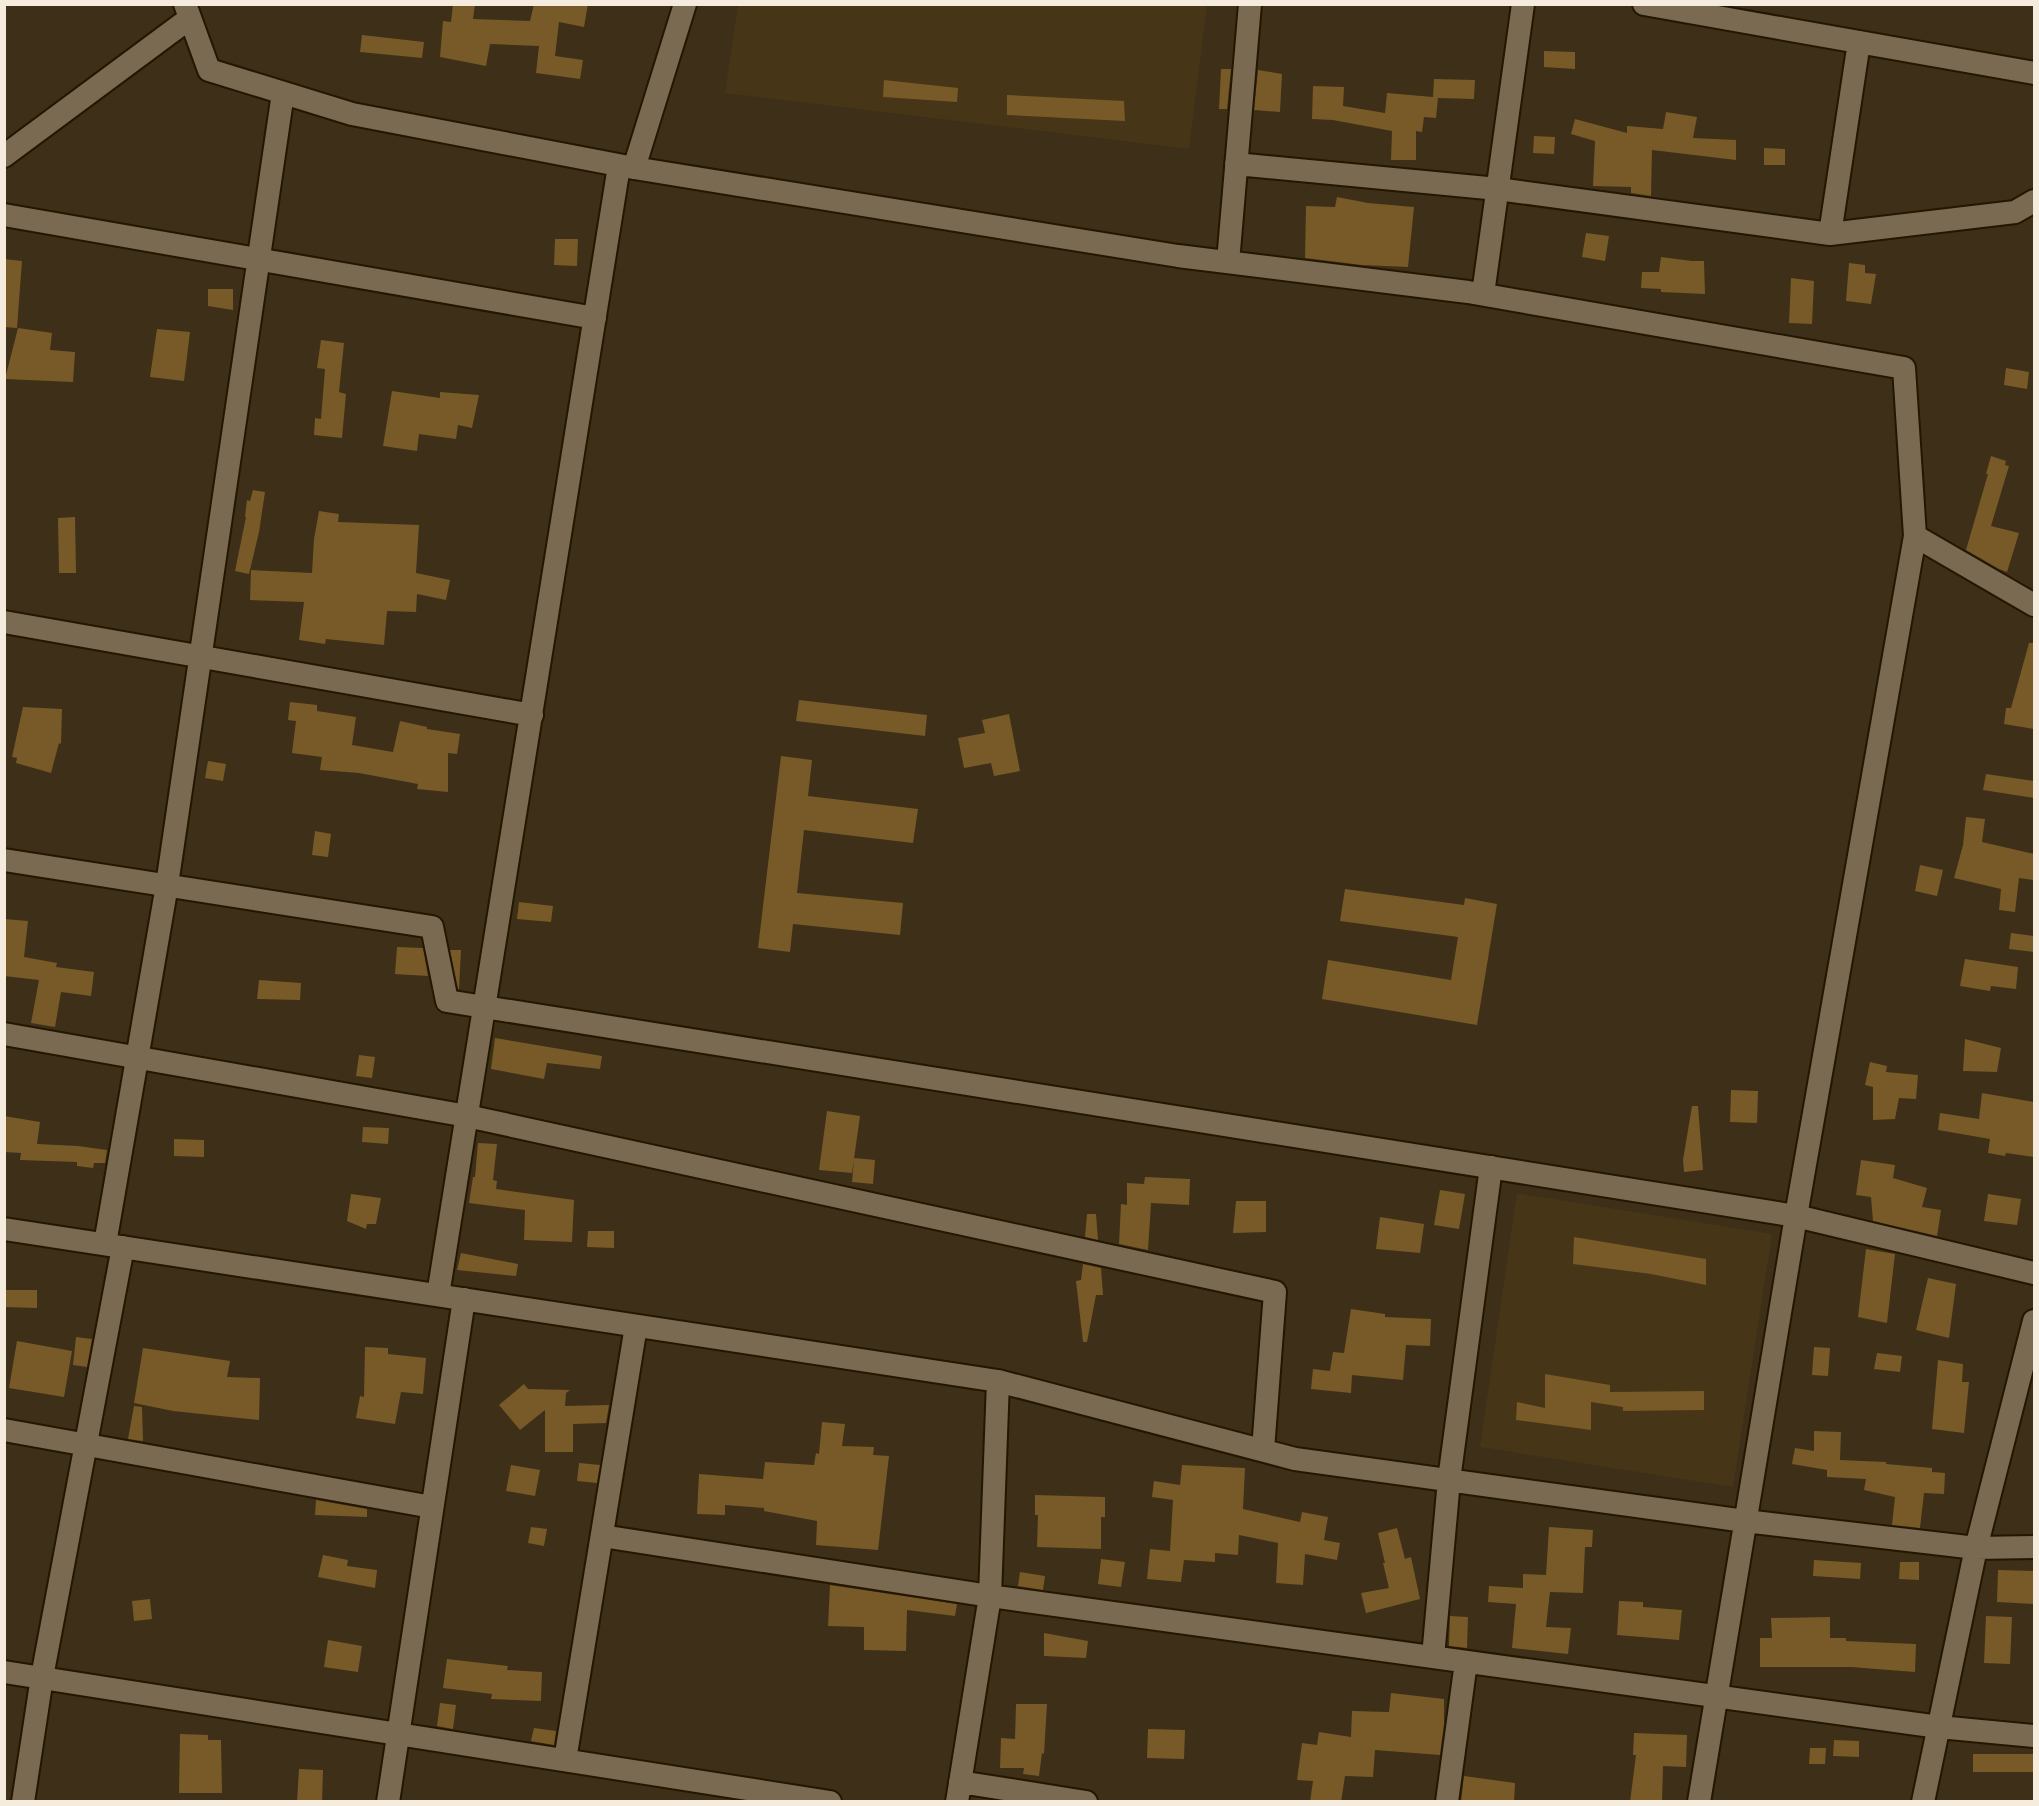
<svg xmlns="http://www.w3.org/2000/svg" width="2039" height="1806" viewBox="0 0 2039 1806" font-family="'PT Sans Narrow',sans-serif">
<rect width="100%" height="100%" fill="#3d2f18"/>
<!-- built -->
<path fill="#473517" d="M 738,5 L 1207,5 L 1189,149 L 725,93 Z
M 1517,1193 L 1772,1234 L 1733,1487 L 1480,1447 Z"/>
<!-- building -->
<path fill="#775a28" d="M 453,4 L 475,4 L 473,19 L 530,21 L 534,4 L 588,4 L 584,27 L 559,22 L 555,56 L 583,60 L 580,79 L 536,73 L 539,46 L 490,44 L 486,66 L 440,57 L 443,21 L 451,22 Z
M 362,35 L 424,42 L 422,58 L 360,52 Z
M 1544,51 L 1575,52 L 1575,69 L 1544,67 Z
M 1221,69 L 1231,69 L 1227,109 L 1219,109 Z
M 1258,70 L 1282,74 L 1280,112 L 1254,110 Z
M 1434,79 L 1475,80 L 1474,99 L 1438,98 L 1436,118 L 1424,117 L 1422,132 L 1416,131 L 1416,160 L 1391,160 L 1392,131 L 1333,120 L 1312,119 L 1313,86 L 1344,87 L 1343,106 L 1385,113 L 1387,93 L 1433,97 Z
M 884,80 L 958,88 L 957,102 L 883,97 Z
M 1007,95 L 1124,101 L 1125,121 L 1007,115 Z
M 1666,112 L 1697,117 L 1693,138 L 1736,140 L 1736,160 L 1652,150 L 1651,196 L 1631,193 L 1631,187 L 1593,186 L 1595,141 L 1571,134 L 1575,119 L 1627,133 L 1627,126 L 1663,129 Z
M 1534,136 L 1555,137 L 1554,154 L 1533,153 Z
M 1764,148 L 1785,149 L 1785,165 L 1764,165 Z
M 1337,197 L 1368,203 L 1414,207 L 1408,267 L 1362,265 L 1305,258 L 1306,206 L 1335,207 Z
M 1586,233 L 1609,236 L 1605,261 L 1582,257 Z
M 555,239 L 578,239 L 577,266 L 554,265 Z
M 1661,257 L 1692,261 L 1704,261 L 1705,294 L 1661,292 L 1661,289 L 1641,288 L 1642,272 L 1659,272 Z
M 4,259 L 22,261 L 17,328 L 4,327 Z
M 1849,263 L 1865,265 L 1865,273 L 1876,274 L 1871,304 L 1846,301 Z
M 1791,278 L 1814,281 L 1812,324 L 1789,323 Z
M 208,289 L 233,289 L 233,310 L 208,306 Z
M 18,328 L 52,333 L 50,350 L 75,352 L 73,382 L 5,379 Z
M 157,329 L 190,332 L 184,381 L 150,377 Z
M 321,340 L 344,343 L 339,392 L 346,394 L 342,438 L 314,435 L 315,418 L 321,419 L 325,369 L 317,368 Z
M 2006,368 L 2029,372 L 2027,389 L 2004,385 Z
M 392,391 L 440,398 L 440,392 L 479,395 L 472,428 L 458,425 L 456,439 L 419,434 L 417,451 L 383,446 Z
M 1991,456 L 2006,461 L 2005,465 L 2009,466 L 1991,526 L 2019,533 L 2007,572 L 1999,569 L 1966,550 L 1988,474 L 1986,474 Z
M 253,490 L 265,492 L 259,532 L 249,574 L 235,571 L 246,517 L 245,517 L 247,500 L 250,501 Z
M 319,511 L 339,514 L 338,522 L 419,525 L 416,573 L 450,580 L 446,600 L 417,594 L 416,612 L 387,611 L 384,645 L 326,639 L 325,644 L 299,640 L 304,602 L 250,600 L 251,570 L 312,573 L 314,539 Z
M 75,517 L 76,573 L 59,573 L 58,518 Z
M 2029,643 L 2034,643 L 2034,729 L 2004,724 L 2006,708 L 2011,708 Z
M 799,700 L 927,715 L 925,736 L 796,721 Z
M 290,702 L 317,705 L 317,711 L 356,717 L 352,745 L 393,752 L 400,721 L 427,727 L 427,729 L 460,734 L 457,754 L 448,753 L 448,792 L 417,789 L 418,784 L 359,773 L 320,770 L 322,757 L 292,753 L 296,721 L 288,720 Z
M 23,707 L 62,709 L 61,744 L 59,743 L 51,773 L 16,763 L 17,758 L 12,757 Z
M 1009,714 L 1020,771 L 994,776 L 991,763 L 964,768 L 958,738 L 985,733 L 982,720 Z
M 781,756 L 812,760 L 808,796 L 918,809 L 913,843 L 804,830 L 797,893 L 903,903 L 900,935 L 793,924 L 790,952 L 758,948 Z
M 208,761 L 226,764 L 223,781 L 205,778 Z
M 1986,774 L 2034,781 L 2034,798 L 1983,790 Z
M 1966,817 L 1985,819 L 1982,842 L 2034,854 L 2034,880 L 2019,878 L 2015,912 L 1999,910 L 2001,889 L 1954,878 L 1963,845 Z
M 315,831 L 331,834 L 328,857 L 312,855 Z
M 1920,865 L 1943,870 L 1937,896 L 1915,891 Z
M 1345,889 L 1464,905 L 1465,898 L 1497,904 L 1477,1025 L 1322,999 L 1328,960 L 1451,980 L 1458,937 L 1340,921 Z
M 519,902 L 553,906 L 551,922 L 517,919 Z
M 4,919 L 28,921 L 24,957 L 57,963 L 56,967 L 94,972 L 91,996 L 61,992 L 55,1027 L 31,1023 L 39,980 L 4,976 Z
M 2011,933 L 2034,936 L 2034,952 L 2009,949 Z
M 397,947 L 423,948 L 428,976 L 395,974 Z
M 450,950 L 461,950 L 459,989 L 458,989 Z
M 1965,959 L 2018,967 L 2016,989 L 1991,986 L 1990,991 L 1960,986 Z
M 259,980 L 301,983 L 300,1000 L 257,999 Z
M 495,1038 L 602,1056 L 600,1069 L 547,1063 L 544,1079 L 491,1069 Z
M 1965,1039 L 2001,1048 L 1997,1072 L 1963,1071 Z
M 359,1055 L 375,1057 L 372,1078 L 356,1076 Z
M 1870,1062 L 1887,1066 L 1886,1072 L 1918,1075 L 1916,1099 L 1899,1098 L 1895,1119 L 1873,1120 L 1873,1087 L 1865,1085 Z
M 1731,1090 L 1758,1091 L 1757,1123 L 1730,1122 Z
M 1982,1093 L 2034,1102 L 2034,1157 L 2006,1153 L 2005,1156 L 1988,1153 L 1990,1139 L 1938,1130 L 1940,1113 L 1979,1119 Z
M 1692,1106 L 1698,1106 L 1703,1170 L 1684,1172 L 1683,1160 Z
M 827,1111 L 860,1116 L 852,1173 L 819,1170 Z
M 4,1116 L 40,1122 L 37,1144 L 78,1146 L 107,1150 L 105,1163 L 94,1163 L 93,1168 L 77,1166 L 77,1162 L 20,1160 L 21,1153 L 4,1152 L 6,1133 L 4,1133 Z
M 363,1127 L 389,1128 L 388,1144 L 362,1142 Z
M 174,1139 L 204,1140 L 204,1157 L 174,1156 Z
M 478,1143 L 497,1144 L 493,1180 L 497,1181 L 496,1189 L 574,1200 L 572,1242 L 524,1240 L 525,1210 L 469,1203 L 473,1177 L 475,1177 Z
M 854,1158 L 875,1160 L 873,1184 L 852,1182 Z
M 1861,1160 L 1895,1165 L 1893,1178 L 1927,1188 L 1922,1207 L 1941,1210 L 1937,1236 L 1873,1221 L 1871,1197 L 1856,1195 Z
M 1145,1177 L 1190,1179 L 1189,1205 L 1151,1203 L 1148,1250 L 1119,1244 L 1121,1204 L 1127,1205 L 1127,1183 L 1144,1184 Z
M 1440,1190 L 1465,1194 L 1459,1229 L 1434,1225 Z
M 351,1194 L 381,1198 L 376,1224 L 367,1224 L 366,1229 L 347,1221 Z
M 1988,1194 L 2021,1199 L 2017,1225 L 1984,1221 Z
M 1236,1201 L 1266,1201 L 1266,1232 L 1233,1233 Z
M 1087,1214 L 1096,1214 L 1098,1240 L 1085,1237 Z
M 1380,1217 L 1424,1224 L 1420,1253 L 1376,1249 Z
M 588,1231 L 614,1231 L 614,1248 L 587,1247 Z
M 1574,1237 L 1706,1259 L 1706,1285 L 1651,1274 L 1573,1264 Z
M 1866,1249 L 1895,1254 L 1887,1323 L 1858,1317 Z
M 461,1253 L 518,1264 L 516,1276 L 457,1270 Z
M 1083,1264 L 1101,1268 L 1103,1295 L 1096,1295 L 1087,1342 L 1083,1342 L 1076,1281 L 1081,1280 Z
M 1928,1278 L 1956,1284 L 1949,1338 L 1916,1330 Z
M 4,1290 L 37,1290 L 37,1308 L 4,1307 Z
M 1351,1309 L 1385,1314 L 1385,1317 L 1431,1319 L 1430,1346 L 1406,1345 L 1403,1380 L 1352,1375 L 1351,1393 L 1311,1389 L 1313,1369 L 1330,1371 L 1333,1352 L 1344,1353 Z
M 76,1337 L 92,1339 L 87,1367 L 73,1365 Z
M 17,1341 L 72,1351 L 64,1397 L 9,1388 Z
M 365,1347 L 388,1348 L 388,1354 L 426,1358 L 423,1394 L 401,1392 L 395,1424 L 356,1418 L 360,1396 L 364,1397 Z
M 1814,1347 L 1830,1348 L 1828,1376 L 1812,1375 Z
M 143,1348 L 230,1361 L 227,1377 L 260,1378 L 259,1420 L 173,1411 L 134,1403 Z
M 1877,1353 L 1902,1356 L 1900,1372 L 1874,1369 Z
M 1938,1360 L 1963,1364 L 1962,1382 L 1969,1382 L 1964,1433 L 1932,1429 Z
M 1545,1374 L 1610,1385 L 1610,1392 L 1704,1391 L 1704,1410 L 1623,1411 L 1623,1407 L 1591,1402 L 1591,1430 L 1516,1420 L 1517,1402 L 1545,1408 Z
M 524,1384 L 528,1389 L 570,1390 L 566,1393 L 565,1406 L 609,1405 L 606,1423 L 573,1424 L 573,1452 L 545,1452 L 545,1410 L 520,1430 L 499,1405 Z
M 134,1406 L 142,1407 L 143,1441 L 128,1439 Z
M 822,1422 L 845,1424 L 842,1446 L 874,1447 L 873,1455 L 889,1456 L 878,1550 L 816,1545 L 817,1521 L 764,1511 L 764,1508 L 725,1505 L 725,1515 L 697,1514 L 699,1474 L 763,1479 L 765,1462 L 814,1465 L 816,1453 L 819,1454 Z
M 1814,1431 L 1841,1432 L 1840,1460 L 1886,1462 L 1886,1464 L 1932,1468 L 1932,1472 L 1945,1473 L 1944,1494 L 1924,1493 L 1920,1528 L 1892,1525 L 1895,1497 L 1864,1490 L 1866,1479 L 1827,1477 L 1827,1470 L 1792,1464 L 1795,1448 L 1814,1451 Z
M 579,1463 L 600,1465 L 597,1483 L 577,1481 Z
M 511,1465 L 540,1470 L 535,1496 L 506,1491 Z
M 1182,1465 L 1245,1468 L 1243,1509 L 1300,1522 L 1302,1512 L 1328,1517 L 1324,1540 L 1340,1543 L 1337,1560 L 1305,1554 L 1303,1585 L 1276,1583 L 1278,1543 L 1239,1535 L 1238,1555 L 1215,1553 L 1215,1562 L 1184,1560 L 1181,1582 L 1147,1579 L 1150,1549 L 1170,1551 L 1173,1500 L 1152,1497 L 1154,1481 L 1180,1485 Z
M 1035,1495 L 1105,1497 L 1105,1517 L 1101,1517 L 1101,1549 L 1037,1547 L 1038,1515 L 1035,1515 Z
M 316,1500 L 367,1509 L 367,1517 L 315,1515 Z
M 531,1527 L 547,1529 L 544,1546 L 528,1543 Z
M 1549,1527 L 1593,1530 L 1592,1547 L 1585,1547 L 1583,1593 L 1550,1592 L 1546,1627 L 1571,1628 L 1568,1654 L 1512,1648 L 1516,1604 L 1488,1602 L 1489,1586 L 1523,1588 L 1523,1574 L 1546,1575 Z
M 1397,1528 L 1405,1559 L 1411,1557 L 1420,1599 L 1366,1613 L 1361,1593 L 1389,1588 L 1383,1563 L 1385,1563 L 1378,1533 Z
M 323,1555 L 348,1560 L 347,1566 L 377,1570 L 375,1588 L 318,1577 Z
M 1101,1559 L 1125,1562 L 1121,1587 L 1098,1584 Z
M 1814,1560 L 1861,1563 L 1860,1579 L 1813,1576 Z
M 1900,1562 L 1919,1562 L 1919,1580 L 1899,1579 Z
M 1998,1570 L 2034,1571 L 2034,1604 L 1997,1602 Z
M 1020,1572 L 1045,1576 L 1043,1590 L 1018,1586 Z
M 830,1585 L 957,1604 L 955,1616 L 907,1610 L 906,1651 L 864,1650 L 864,1627 L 828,1626 Z
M 150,1599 L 152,1619 L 134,1621 L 132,1601 Z
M 1619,1601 L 1643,1602 L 1643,1607 L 1682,1610 L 1679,1640 L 1617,1635 Z
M 1450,1616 L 1468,1617 L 1467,1648 L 1449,1646 Z
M 1986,1616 L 2012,1617 L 2010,1664 L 1984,1663 Z
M 1830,1617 L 1830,1638 L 1846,1638 L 1846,1641 L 1916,1644 L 1915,1672 L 1851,1667 L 1760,1667 L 1760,1638 L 1772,1638 L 1771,1618 Z
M 1044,1633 L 1088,1641 L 1086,1658 L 1044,1656 Z
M 328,1640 L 362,1646 L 358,1672 L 324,1667 Z
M 447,1659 L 508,1666 L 507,1670 L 542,1672 L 541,1701 L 491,1699 L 492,1694 L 443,1688 Z
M 1391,1693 L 1444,1699 L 1444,1724 L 1440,1755 L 1375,1750 L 1373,1777 L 1345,1776 L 1341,1802 L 1310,1802 L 1313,1781 L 1297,1780 L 1302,1743 L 1317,1745 L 1319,1732 L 1351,1737 L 1352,1711 L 1389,1712 Z
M 440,1703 L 456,1705 L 453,1729 L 437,1726 Z
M 1016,1704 L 1047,1704 L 1044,1754 L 1042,1753 L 1039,1776 L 1023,1774 L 1024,1768 L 1000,1768 L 1001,1738 L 1015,1739 Z
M 534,1728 L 556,1731 L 554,1745 L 531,1741 Z
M 1148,1729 L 1185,1730 L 1184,1759 L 1147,1758 Z
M 1634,1733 L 1687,1735 L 1686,1767 L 1663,1766 L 1662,1802 L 1630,1802 L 1636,1755 L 1633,1755 Z
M 180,1734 L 208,1735 L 208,1740 L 221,1740 L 222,1793 L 179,1793 Z
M 1834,1740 L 1859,1741 L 1859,1757 L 1833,1756 Z
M 1810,1748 L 1826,1748 L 1825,1764 L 1809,1764 Z
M 1973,1754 L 2034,1754 L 2034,1772 L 1973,1772 Z
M 299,1769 L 323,1770 L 322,1802 L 297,1802 Z
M 1464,1776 L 1515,1783 L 1514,1802 L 1461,1802 Z"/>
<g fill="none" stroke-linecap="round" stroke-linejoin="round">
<!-- street casing -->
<g stroke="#241702" stroke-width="26">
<path id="street" d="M 185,4 L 209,70 L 352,114 L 634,168 L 1178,256 L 1468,292 L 1904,368 L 1915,536 L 1796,1216 L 1699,1802
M 1644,4 L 2034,73
M 4,156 L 190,18
M 1236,164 L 1498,189 L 1830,234 L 2015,212 L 2034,201
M 634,168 L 685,4
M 4,215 L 595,318
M 1830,234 L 1859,42
M 1228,262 L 1250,4
M 1483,294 L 1523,4
M 1915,536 L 2034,605
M 4,622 L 532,715
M 4,860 L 432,927 L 447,1001 L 1796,1216 L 2034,1273
M 4,1034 L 467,1116 L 1275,1292 L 1263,1450
M 4,1229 L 998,1381 L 1295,1459 L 1745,1521 L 1976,1548 L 2034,1547
M 105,1244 L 167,885 L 283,93
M 438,1295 L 619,166
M 4,1430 L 432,1507
M 602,1536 L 990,1596 L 1939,1727 L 2034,1736
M 1433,1657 L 1449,1480 L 1491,1167
M 4,1672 L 830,1802
M 565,1760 L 636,1326
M 960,1782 L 1086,1802
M 23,1802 L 42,1677 L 123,1247
M 388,1802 L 464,1299
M 957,1802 L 990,1596 L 998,1381
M 1447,1802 L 1466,1662
M 1923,1802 L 1976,1548 L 2034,1321"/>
</g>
<!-- street -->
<use href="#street" stroke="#7a6a51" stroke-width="22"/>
</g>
<!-- border -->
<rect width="2039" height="1806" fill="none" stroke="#f5ecde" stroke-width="12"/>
</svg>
